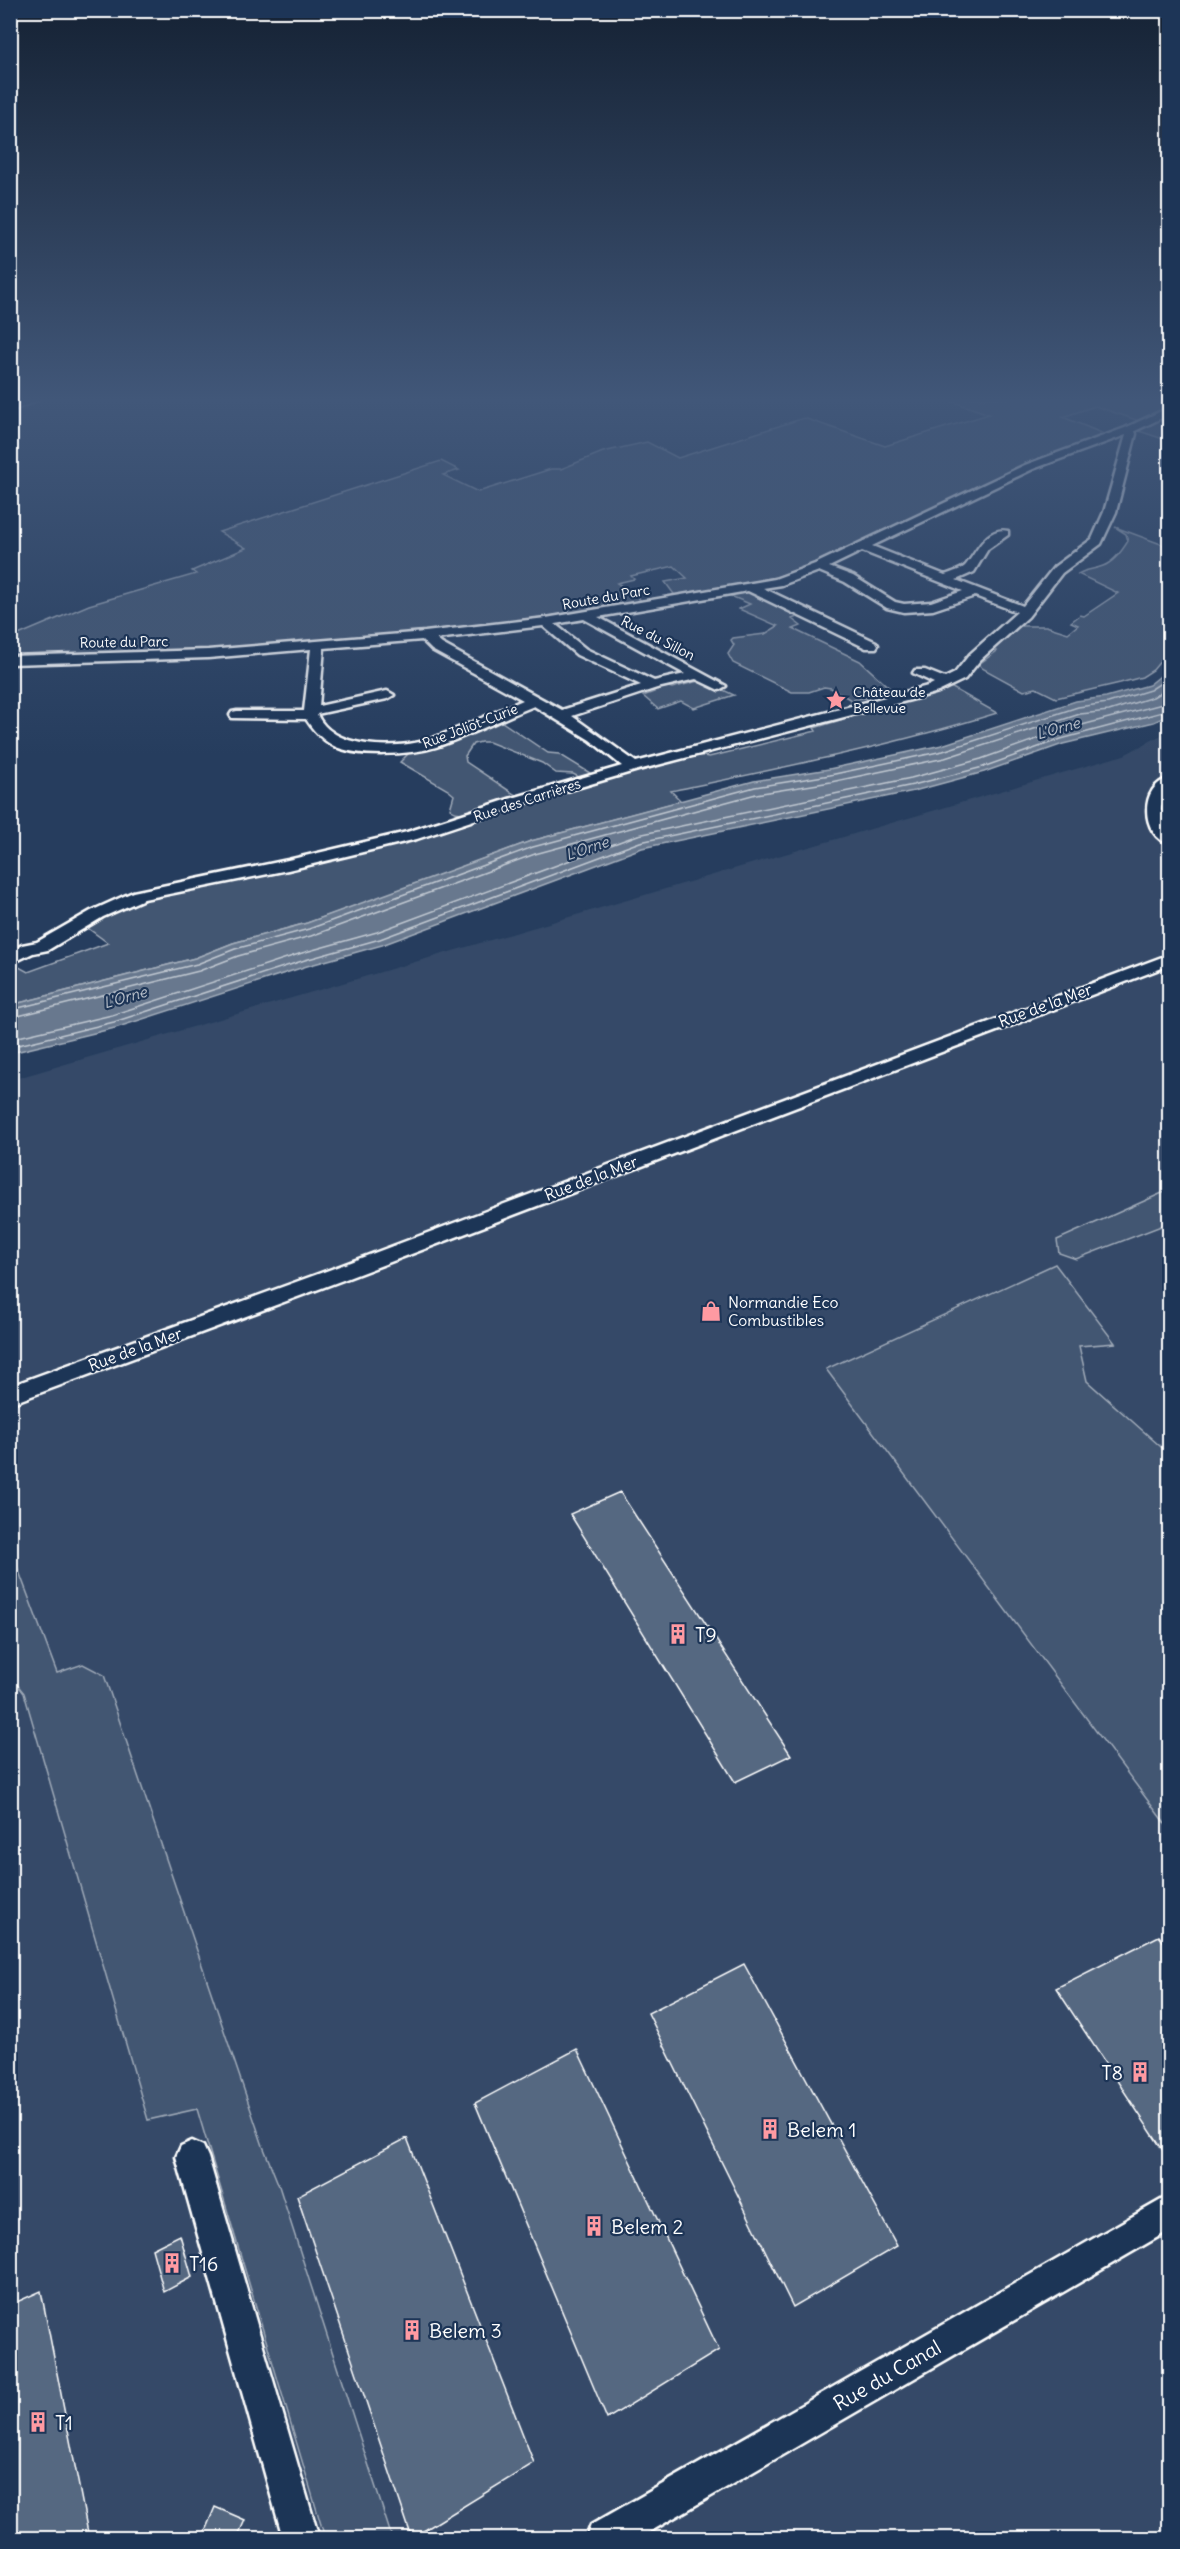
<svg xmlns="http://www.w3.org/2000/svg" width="1180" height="2549" viewBox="0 0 1180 2549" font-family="Delius,sans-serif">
<rect width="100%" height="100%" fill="#263d5e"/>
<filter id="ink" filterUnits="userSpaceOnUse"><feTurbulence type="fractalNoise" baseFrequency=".0167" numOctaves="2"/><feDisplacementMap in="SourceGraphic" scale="12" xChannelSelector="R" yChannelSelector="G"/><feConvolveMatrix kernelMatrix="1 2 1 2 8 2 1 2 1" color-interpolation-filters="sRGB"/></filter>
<g filter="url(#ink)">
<!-- built -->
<path fill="#344a68" d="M 1169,731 L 1169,2538 L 11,2538 L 11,1080 L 1124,755 Z"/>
<!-- green -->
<path fill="#425672" stroke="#a0aab8" stroke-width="1.5" d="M 942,398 L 1169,398 L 1169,407 L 1142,422 L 1095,406 L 1063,417 L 1104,434 L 1011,472 L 816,563 C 772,582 724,588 676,597 L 665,582 L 687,578 L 674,566 L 631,576 L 634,579 L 617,583 L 636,595 L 643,603 L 424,633 L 158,655 L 157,662 L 55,663 L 52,655 L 11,655 L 11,638 L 89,605 L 196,574 L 192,571 L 246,548 L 219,532 L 441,461 L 459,470 L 443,475 L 478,492 L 551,469 L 561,469 L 603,452 L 647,442 L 678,458 L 804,418 L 885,446 L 989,414 Z
M 1169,414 L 1169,441 L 1139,431 L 1139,429 Z
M 1115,527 L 1169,547 L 1169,643 L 1162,659 L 1153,670 L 1142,677 L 1120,683 L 1056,698 L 1036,688 L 1024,691 L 982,668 L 979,664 L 997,651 L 993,649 L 1019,626 L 1046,626 L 1068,633 L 1078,625 L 1071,622 L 1080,615 L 1084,616 L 1118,593 L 1078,574 C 1088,568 1094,570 1103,566 C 1114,562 1122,551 1128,541 L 1126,534 Z
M 747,591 L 802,615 L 792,619 L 801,626 L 793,629 L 860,661 L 897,695 L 871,702 L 865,698 L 851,700 L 831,688 L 824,687 L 809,692 L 792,692 L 733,663 L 728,654 L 734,645 L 731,640 L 733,638 L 765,634 L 778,626 L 739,609 L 750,604 L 726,594 Z
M 702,680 L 734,695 L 694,708 L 681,701 L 658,709 L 643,696 L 654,692 L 651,689 L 662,685 L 672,688 Z
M 947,685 L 997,713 C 890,746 781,768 671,791 L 681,801 L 531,841 L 367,902 L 307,923 L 233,943 L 195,958 L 11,1005 L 10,962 L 28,972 L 108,943 L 85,926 L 131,902 L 436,834 L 507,808 L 639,769 L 697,755 L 709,757 L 816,731 L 814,728 L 841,720 L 837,716 Z
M 495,721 L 502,722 L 548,753 L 559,754 L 590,773 L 591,777 L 583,779 L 573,774 L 556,773 L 542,763 L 489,742 L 481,742 L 473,744 L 465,756 L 466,762 L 520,798 C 502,803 464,821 450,809 L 454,795 L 448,790 L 400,762 L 410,752 L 439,747 Z
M 1169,1190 L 1169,1223 L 1076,1259 L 1059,1253 L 1057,1240 Z
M 1055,1264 L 1115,1343 L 1079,1346 L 1087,1381 L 1169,1454 L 1169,1829 L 826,1369 Z
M 11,1550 L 57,1673 L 83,1664 L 104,1675 L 263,2146 L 279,2186 L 392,2538 L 325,2538 L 197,2109 L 148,2120 L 24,1693 L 11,1677 Z"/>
<!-- water -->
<path fill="#67788e" stroke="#a4aebb" stroke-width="1.5" d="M 1169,669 L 1169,715 L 1154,722 L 1063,744 L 984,772 L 914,791 L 642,848 L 382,945 L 307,966 L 115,1028 L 11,1053 L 11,1005 L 195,958 L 233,943 L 307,923 L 531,841 L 754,781 L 829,769 L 942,745 L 1076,701 L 1106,697 L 1149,685 Z"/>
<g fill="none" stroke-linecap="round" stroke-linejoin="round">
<!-- shore -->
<path stroke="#c2c9d2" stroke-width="1.5" d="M 10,1010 L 197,964 L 235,949 L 309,929 L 533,847 L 755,787 L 830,775 L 943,751 L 1078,707 L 1108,703 L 1150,690 L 1170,677
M 10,1018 L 199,971 L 238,956 L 311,936 L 535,854 L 756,794 L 831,782 L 945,758 L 1080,714 L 1109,711 L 1153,697 L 1170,687
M 10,1039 L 112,1015 L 302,953 L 377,932 L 638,835 L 911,778 L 981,759 L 1059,731 L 1170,702
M 10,1047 L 114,1022 L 305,960 L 380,939 L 640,842 L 913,785 L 983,767 L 1061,739 L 1170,710"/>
</g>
<!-- building -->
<path fill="#556781" stroke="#fff" stroke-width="1.5" d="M 620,1492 L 791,1755 L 735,1782 L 570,1514 Z
M 1159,1936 L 1170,1950 L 1170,2161 L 1056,1988 Z
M 744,1964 L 897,2246 L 793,2307 L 648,2013 Z
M 577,2049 L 719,2350 L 607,2419 L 475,2103 Z
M 407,2138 L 534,2463 L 412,2538 L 297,2196 Z
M 180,2235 L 192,2277 L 164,2292 L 152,2249 Z
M 41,2291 L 89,2538 L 10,2538 L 10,2305 Z
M 215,2507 L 245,2520 L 237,2538 L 202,2538 Z"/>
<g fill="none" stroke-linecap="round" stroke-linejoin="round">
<!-- minor casing -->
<g stroke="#fff" stroke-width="5">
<path id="minor" d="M 1170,407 L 1170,414 L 1135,431 L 1136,434 L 1116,512 L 1101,544 L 1062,573 L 1028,617 L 980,660 L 965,679 L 938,692 L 914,699 L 638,770 L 519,805 L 417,839 L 288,870 L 144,899 L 103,917 L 48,950 L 33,953 L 10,964 L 10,952 L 22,945 L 37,942 L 91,911 L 133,892 L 288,860 L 407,832 L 509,799 L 622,766 L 590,740 L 534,706 C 501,719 469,736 436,747 C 411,755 355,758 332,745 C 320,738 313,730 306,719 L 232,718 L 230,715 L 232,712 L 237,711 L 304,711 L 311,649 L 208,658 L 10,664 L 10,656 L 208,650 L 425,632 L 546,618 L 775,579 L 815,564 L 1025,465 L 1125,428 ZM 1126,435 L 1104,512 L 1092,539 L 1054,567 L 1023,606 L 956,580 L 974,572 L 988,549 L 1008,535 L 1008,531 C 987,526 977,552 966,565 C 962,570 952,572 945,575 L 872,546 L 1033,469 ZM 862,551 L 963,591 L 931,602 L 904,604 L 895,602 L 853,576 L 829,567 ZM 819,571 L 845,582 L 887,608 L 904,612 L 933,610 L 975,596 L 1017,612 L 970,654 L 955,673 L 945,678 L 925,670 L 915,670 L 913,673 L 934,683 L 928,686 L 636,762 L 572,716 L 657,688 L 696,679 L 719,690 L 726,686 L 598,617 L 748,591 L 866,648 L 876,648 L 878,645 L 876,642 L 763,588 L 782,585 ZM 584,619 L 685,674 L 654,681 L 586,649 L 555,624 ZM 543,626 L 577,655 L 641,685 L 562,710 L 442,644 L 436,639 ZM 422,640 L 432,650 L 523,700 C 492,713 461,728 430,739 C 398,750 332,750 317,714 L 387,699 L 394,695 L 387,691 L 319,706 L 324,648 Z
M 1170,778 C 1170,791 1162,797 1161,810 L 1170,829 L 1170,844 C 1140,836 1139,785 1170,778 Z
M 1170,954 L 1170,965 L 343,1280 L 10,1404 L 10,1386 L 329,1270 Z
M 192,2141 L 203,2146 L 208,2157 L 319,2538 L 283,2538 L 176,2157 L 181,2146 Z
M 1170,2195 L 1170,2230 L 639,2538 L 586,2538 L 591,2525 Z"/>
</g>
<!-- major casing -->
<g stroke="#fff" stroke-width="4">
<path id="major" d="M 27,398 L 43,398 L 10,412 L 10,404 Z"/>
</g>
<!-- minor -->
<use href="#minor" fill="#1d3557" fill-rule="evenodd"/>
<!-- major -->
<use href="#major" fill="#1d3557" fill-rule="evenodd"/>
</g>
</g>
<!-- sky -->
<linearGradient id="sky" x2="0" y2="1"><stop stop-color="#152234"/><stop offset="0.53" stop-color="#415779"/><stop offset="1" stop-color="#415779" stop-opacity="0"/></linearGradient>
<rect width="1180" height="755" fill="url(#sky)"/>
<!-- icons -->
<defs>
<g id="sight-bare" transform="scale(1.62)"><path d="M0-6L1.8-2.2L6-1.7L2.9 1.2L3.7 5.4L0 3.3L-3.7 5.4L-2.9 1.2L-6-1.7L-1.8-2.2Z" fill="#ff9aa2" stroke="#1d3557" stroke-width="2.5" paint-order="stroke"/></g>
<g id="shop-bare" transform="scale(1.62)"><path d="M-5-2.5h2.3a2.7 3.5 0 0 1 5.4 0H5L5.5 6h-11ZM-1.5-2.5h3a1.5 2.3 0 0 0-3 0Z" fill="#ff9aa2" stroke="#1d3557" stroke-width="2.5" paint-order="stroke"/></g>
<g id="building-bare" transform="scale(1.62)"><path d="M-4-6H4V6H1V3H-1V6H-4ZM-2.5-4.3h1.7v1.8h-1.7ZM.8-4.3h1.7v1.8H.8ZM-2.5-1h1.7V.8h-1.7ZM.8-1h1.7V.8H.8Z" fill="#ff9aa2" stroke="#1d3557" stroke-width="2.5" paint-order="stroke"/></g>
</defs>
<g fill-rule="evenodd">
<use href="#sight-bare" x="836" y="700"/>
<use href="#shop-bare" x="711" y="1311"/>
<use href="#building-bare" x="678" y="1634"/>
<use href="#building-bare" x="1140" y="2072"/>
<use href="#building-bare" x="770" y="2129"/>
<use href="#building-bare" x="594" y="2226"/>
<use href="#building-bare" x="172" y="2263"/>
<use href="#building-bare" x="412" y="2330"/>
<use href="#building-bare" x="38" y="2422"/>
</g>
<g text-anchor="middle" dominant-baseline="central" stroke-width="4.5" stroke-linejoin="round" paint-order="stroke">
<!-- far-street labels -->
<g font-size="14" fill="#fff" stroke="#1d3557">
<text transform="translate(606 597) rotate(-10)">Route du Parc</text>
<text transform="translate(658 638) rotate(27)">Rue du Sillon</text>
<text transform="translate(124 642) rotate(-1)">Route du Parc</text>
<text transform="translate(470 726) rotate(-21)">Rue Joliot-Curie</text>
<text transform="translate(527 800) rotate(-18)">Rue des Carrières</text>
</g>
<!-- far-poi labels -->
<g font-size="14" fill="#fff" stroke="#1d3557" text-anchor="start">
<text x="853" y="692">Château de<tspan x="853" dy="16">Bellevue</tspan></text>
</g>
<!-- far-water labels -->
<g font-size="15" font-style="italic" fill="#bbc2cc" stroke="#1d3557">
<text transform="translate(1058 728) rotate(-16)">L'Orne</text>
<text transform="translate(587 848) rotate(-19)">L'Orne</text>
<text transform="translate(125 997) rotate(-16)">L'Orne</text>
</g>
<!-- street labels -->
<g font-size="16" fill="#fff" stroke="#1d3557">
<text transform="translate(1045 1005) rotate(-20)">Rue de la Mer</text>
<text transform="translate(591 1178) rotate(-21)">Rue de la Mer</text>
<text transform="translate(135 1349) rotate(-20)">Rue de la Mer</text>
</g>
<!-- poi labels -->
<g font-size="16" fill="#fff" stroke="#1d3557" text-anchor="start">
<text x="728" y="1302">Normandie Eco<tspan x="728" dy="18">Combustibles</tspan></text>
</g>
<!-- near-poi labels -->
<g font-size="20" fill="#fff" stroke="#1d3557" text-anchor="start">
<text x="695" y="1634">T9</text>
<text x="1123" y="2072" text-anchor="end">T8</text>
<text x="787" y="2129">Belem 1</text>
<text x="611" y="2226">Belem 2</text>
<text x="189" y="2263">T16</text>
<text x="429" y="2330">Belem 3</text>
<text x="55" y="2422">T1</text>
</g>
<!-- near-street labels -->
<g font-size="20" fill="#fff" stroke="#1d3557">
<text transform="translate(887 2375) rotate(-30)">Rue du Canal</text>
</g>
</g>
<!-- margin -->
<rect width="1180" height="2549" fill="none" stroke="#1d3557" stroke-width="36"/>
<rect x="18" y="18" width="1144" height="2513" fill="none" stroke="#fff" stroke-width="2" filter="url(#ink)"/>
</svg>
